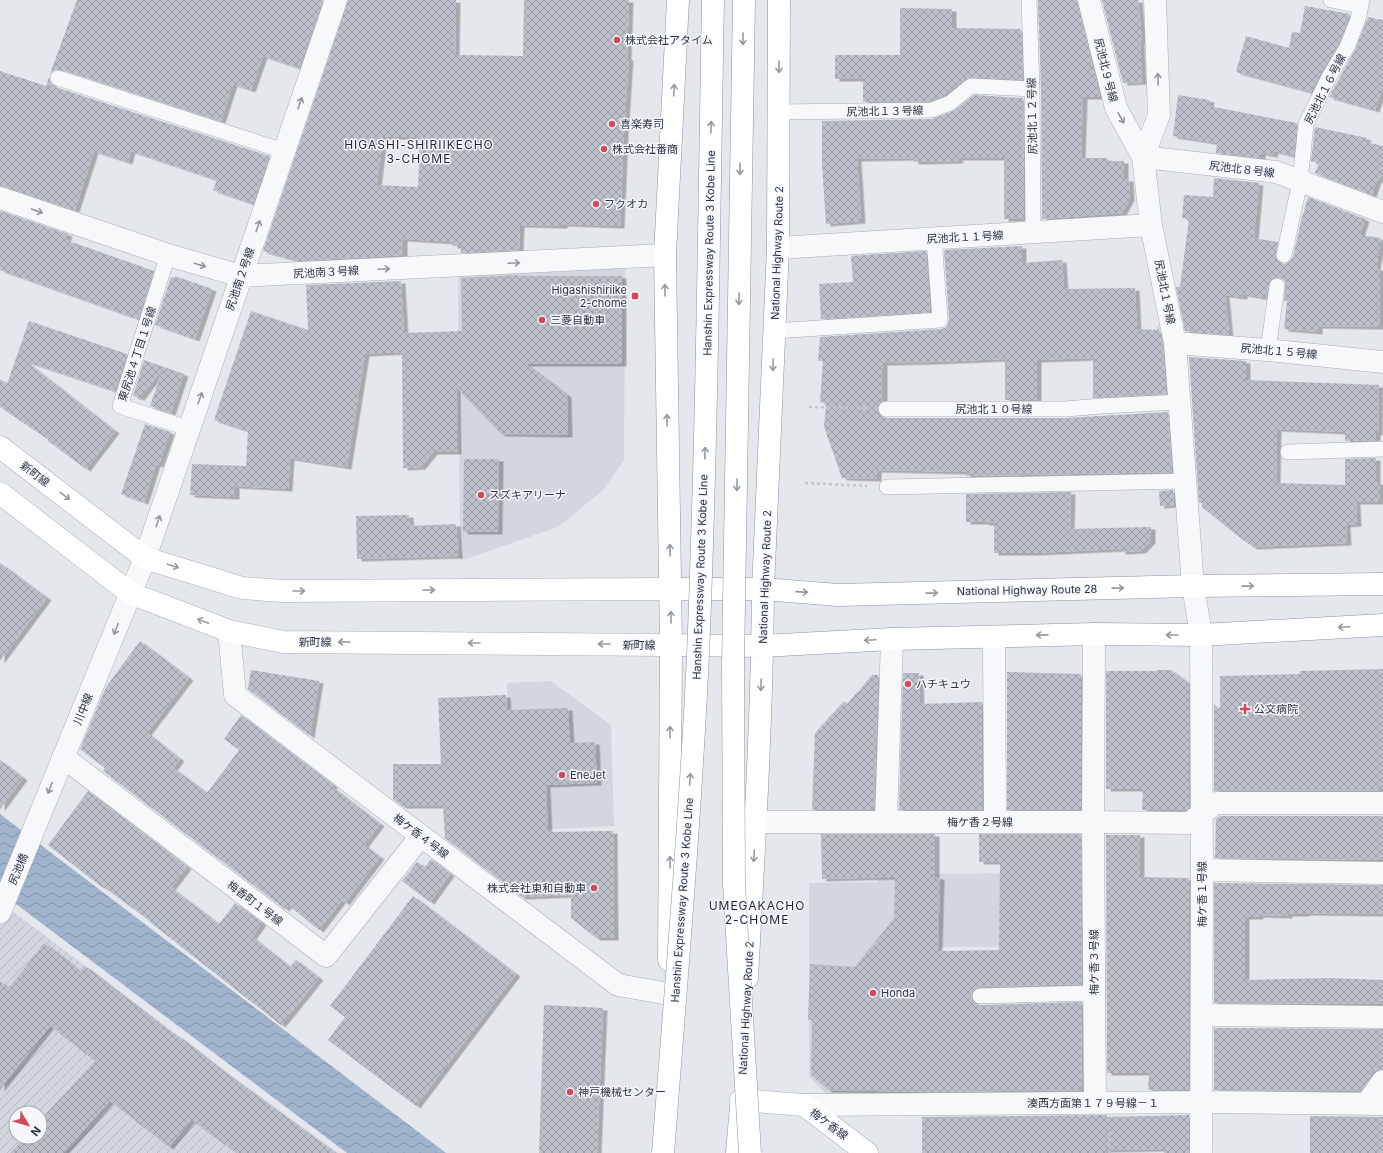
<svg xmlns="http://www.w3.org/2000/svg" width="1383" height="1153" viewBox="0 0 1383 1153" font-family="Inter,'Noto Sans JP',sans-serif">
<defs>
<pattern id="industrial-furrows" width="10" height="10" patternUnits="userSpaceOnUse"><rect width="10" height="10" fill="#d2d6de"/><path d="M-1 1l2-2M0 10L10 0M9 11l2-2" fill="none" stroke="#b4b8c0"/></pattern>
<pattern id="water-waves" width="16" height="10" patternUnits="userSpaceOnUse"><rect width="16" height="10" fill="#9fb4cc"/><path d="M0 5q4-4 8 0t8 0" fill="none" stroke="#8293a7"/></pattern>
<pattern id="building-cross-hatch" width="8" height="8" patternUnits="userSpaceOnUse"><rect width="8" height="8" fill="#bbc0ca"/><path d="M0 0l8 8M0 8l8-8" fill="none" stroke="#989da6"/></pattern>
<filter id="shadow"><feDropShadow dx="4.5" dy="2.5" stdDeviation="0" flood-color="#0004"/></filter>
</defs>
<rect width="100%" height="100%" fill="#e4e7ec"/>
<!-- built -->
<path fill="#d2d6de" d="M 625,265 L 624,460 L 603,490 L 558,527 L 460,561 L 458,274 Z
M 551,681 L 611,725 L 614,826 L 513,831 L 507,683 Z
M 1083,873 L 1083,946 L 941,947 L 941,1057 L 918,1058 L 918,1094 L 827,1095 L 809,1077 L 809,883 L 878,882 L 879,874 Z"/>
<!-- industrial -->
<path fill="url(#industrial-furrows)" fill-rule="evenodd" d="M 0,902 L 195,1048 L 330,1153 L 0,1153 ZM 16,1113 L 40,1113 L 40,1137 L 16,1137 Z"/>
<!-- water -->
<path fill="url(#water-waves)" d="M 0,814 L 446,1153 L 347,1153 L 0,892 Z"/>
<!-- building -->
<path fill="url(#building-cross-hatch)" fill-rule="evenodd" filter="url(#shadow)" d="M 77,0 L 323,0 L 299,68 L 263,56 L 251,90 L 233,84 L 221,121 L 61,69 L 56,69 L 50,74 Z
M 348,0 L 456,0 L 455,55 L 523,56 L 524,0 L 629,0 L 627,58 L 629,58 L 624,133 L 620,226 L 563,224 L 563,226 L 520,225 L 519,250 L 461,253 L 461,246 L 453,246 L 453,242 L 403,239 L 403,255 L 299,261 L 263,251 ZM 383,137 L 420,137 L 418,187 L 377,185 Z
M 1038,0 L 1077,0 L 1100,97 L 1083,97 L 1081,158 L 1107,158 L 1107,161 L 1124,161 L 1124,179 L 1129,179 L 1130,198 L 1122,213 L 1042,219 L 1041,89 Z
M 1102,0 L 1138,0 L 1142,41 L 1140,41 L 1142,82 L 1123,83 Z
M 1305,6 L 1350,14 L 1339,43 L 1321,72 L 1311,92 L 1236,72 L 1246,36 L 1289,48 L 1292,32 L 1300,33 Z
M 900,8 L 952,9 L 952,28 L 1021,29 L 1023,80 L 971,77 L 965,79 L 945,95 L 930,101 L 863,102 L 863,79 L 835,79 L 835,55 L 900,55 Z
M 1368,17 L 1383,20 L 1383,85 L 1375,110 L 1329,97 L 1355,50 Z
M 0,71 L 46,86 L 49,77 L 51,84 L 55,87 L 269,156 L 253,204 L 213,190 L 217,180 L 131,151 L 128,162 L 94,151 L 75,210 L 0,186 Z
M 974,95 L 1023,98 L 1024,219 L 1004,219 L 1004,158 L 958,158 L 959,161 L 914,162 L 914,158 L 857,159 L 861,221 L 826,224 L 822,165 L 822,121 L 932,119 L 953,111 Z
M 1178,95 L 1210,100 L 1209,106 L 1297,123 L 1294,156 L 1274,151 L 1273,155 L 1261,153 L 1261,158 L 1216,153 L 1217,143 L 1173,136 Z
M 1315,127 L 1367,138 L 1365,142 L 1383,146 L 1383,169 L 1380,181 L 1377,180 L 1372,195 L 1315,173 L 1319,163 L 1311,161 Z
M 1214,178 L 1259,183 L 1254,238 L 1278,242 L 1275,257 L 1278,261 L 1282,264 L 1287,263 L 1290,261 L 1293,257 L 1301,221 L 1308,197 L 1365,219 L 1360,235 L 1381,238 L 1376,268 L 1380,268 L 1379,327 L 1318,326 L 1318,332 L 1284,329 L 1287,301 L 1284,301 L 1285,283 L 1283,279 L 1278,277 L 1273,278 L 1270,281 L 1266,298 L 1243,294 L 1243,297 L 1225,295 L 1229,335 L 1185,331 L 1176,287 L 1180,287 L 1189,219 L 1182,218 L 1184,195 L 1213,197 Z
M 0,211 L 68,234 L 66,240 L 154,271 L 138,319 L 0,270 Z
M 1022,246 L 1022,263 L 1062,260 L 1064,289 L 1135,288 L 1137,329 L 1158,330 L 1158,324 L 1163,345 L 1166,394 L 1093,398 L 1093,358 L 1037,360 L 1037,400 L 1005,400 L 1005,359 L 932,362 L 883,363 L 883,401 L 878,405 L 877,409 L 878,414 L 882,417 L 886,418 L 1066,418 L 1168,412 L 1172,472 L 966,476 L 966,472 L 877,470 L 877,479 L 842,478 L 824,427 L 826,403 L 820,402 L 823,361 L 818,361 L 820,337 L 941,329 L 945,328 L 948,324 L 949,319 L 944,250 Z
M 926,251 L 930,312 L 821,319 L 819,284 L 853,282 L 851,256 Z
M 518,275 L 518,276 L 622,276 L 622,364 L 526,364 L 567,395 L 568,435 L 501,434 L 456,387 L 457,452 L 433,452 L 421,467 L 403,468 L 402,352 L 365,354 L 347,467 L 290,458 L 288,489 L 235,486 L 235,497 L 190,495 L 192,464 L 246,466 L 248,431 L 214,420 L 251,311 L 308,330 L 306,285 L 401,281 L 404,333 L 462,331 L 461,278 Z
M 175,276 L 212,289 L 195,339 L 155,325 L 171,277 L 174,278 Z
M 29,321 L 127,354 L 115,391 L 25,361 L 115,431 L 86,469 L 48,441 L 49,440 L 0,407 L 0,379 L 7,384 Z
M 1189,357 L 1246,361 L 1246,380 L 1379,385 L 1378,433 L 1376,433 L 1376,440 L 1345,441 L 1345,432 L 1277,429 L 1276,483 L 1345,485 L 1345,459 L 1376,458 L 1376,482 L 1380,482 L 1380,502 L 1356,502 L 1357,524 L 1346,525 L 1347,543 L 1253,547 L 1234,533 L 1202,507 L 1202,503 L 1199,503 Z
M 144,360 L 184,374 L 171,413 L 150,406 L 163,368 L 140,398 L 133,396 Z
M 145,424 L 170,432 L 159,465 L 156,464 L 144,502 L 121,494 Z
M 464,459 L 499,459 L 498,532 L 463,532 Z
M 1173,490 L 1174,505 L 1160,506 L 1159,491 Z
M 1071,492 L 1070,529 L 1151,527 L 1151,541 L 1141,551 L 1121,552 L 1121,549 L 1035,553 L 994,553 L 994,523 L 985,523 L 985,522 L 966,522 L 966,494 Z
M 409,515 L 410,526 L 456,524 L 458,556 L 357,559 L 356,516 Z
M 0,563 L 47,598 L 0,661 Z
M 140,641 L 189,678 L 147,733 L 180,759 L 173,768 L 207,793 L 239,750 L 224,739 L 241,715 L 333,785 L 332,787 L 380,824 L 364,845 L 380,857 L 345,903 L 342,900 L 319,930 L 288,905 L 285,909 L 103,771 L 105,768 L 80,749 L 106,687 Z
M 1383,669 L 1383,790 L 1214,791 L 1214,704 L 1220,710 L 1220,676 L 1300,674 L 1300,671 Z
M 251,670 L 319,681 L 310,736 L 248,689 Z
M 1157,670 L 1171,670 L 1189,684 L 1189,807 L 1185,810 L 1142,810 L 1143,789 L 1106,789 L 1106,671 L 1157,671 Z
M 1007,672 L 1081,674 L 1081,810 L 1007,810 Z
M 903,673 L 919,673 L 920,704 L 982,702 L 982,810 L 899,810 Z
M 872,675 L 878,675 L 874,810 L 812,810 L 815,733 L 844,701 L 847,704 L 857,692 L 858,692 Z
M 506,695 L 507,710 L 568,708 L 570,743 L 595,742 L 597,783 L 546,785 L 548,832 L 613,831 L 614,938 L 596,938 L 571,918 L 571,895 L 522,897 L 445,838 L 443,806 L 402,806 L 393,799 L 393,764 L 441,764 L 438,698 Z
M 0,760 L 23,778 L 0,809 Z
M 88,791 L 187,867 L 171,888 L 219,924 L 235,903 L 262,923 L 252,937 L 290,967 L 296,960 L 319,978 L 281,1025 L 151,923 L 151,922 L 104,887 L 103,888 L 48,845 Z
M 1220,816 L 1383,816 L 1383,860 L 1215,858 L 1216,819 Z
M 821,834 L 935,834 L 935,877 L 940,877 L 938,951 L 999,950 L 1000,862 L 979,862 L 979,834 L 1081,834 L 1082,984 L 980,987 L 975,989 L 972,992 L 971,996 L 973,1001 L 976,1004 L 980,1005 L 1082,1002 L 1081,1090 L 922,1092 L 828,1090 L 811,1075 L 812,1020 L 808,1020 L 810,964 L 855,967 L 894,918 L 895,877 L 822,879 Z
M 1106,835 L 1140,835 L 1140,877 L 1189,878 L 1189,1090 L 1148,1090 L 1149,1073 L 1107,1073 Z
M 431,859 L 450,874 L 430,902 L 402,881 L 417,862 L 425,867 Z
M 1214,883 L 1383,885 L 1383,914 L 1305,913 L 1305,914 L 1288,914 L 1288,916 L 1259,915 L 1259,917 L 1245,917 L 1245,980 L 1329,978 L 1383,980 L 1383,1004 L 1214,1003 Z
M 413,896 L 516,974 L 416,1106 L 328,1040 L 345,1017 L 330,1006 Z
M 44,943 L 81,972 L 85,966 L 177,1038 L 178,1036 L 219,1068 L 336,1153 L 236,1153 L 191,1120 L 169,1147 L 110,1101 L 63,1153 L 10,1153 L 25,1137 L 40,1137 L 40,1120 L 95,1061 L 50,1026 L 0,1089 L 0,981 L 9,988 Z
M 544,1005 L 603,1008 L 597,1153 L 539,1153 Z
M 1214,1028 L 1383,1029 L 1383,1069 L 1372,1071 L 1372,1076 L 1360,1091 L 1214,1090 Z
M 1107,1115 L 1107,1117 L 1189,1115 L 1189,1153 L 1164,1153 L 1164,1149 L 1106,1150 L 1106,1153 L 922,1153 L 922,1117 Z
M 1310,1116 L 1383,1117 L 1383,1153 L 1310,1153 Z"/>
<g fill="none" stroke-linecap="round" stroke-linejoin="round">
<!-- lane casing -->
<g stroke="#a9aeb7" stroke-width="16">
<path id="lane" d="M 1029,0 L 1032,89 L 1033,233
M 1331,0 L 1361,6
M 58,78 L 284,151
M 779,112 L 932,110 L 950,103 L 971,86 L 1032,89
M 168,255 L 120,406 L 190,429
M 1284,255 L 1300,182 L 1306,124 L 1329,77 L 1347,47 L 1358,19 L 1362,0
M 774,331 L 940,320 L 934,238
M 1268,350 L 1277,286
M 886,409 L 1066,409 L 1101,406 L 1179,402
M 1288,452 L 1383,449
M 887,487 L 1185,481
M 980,996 L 1094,993"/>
</g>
<!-- street casing -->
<g stroke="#a9aeb7" stroke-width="23">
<path id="street" d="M 1089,0 L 1116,108 L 1143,157
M 1155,0 L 1159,115 L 1143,157 L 1151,225 L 1175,343 L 1193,586 L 1201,635 L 1202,870 L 1201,1153
M 1143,157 L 1276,172 L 1383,212
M 0,198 L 168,255 L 241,276 L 665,255
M 778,248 L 1151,225
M 1175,343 L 1268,350 L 1383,362
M 229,631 L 235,695 L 618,985 L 669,994
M 1094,634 L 1093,822 L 1095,1103
M 994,637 L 995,822
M 63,757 L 326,956 L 421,836
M 755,822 L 1093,822 L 1189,823 L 1216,803 L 1383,803
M 886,822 L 892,639
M 1202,870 L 1383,873
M 0,912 L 145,558 L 336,0
M 1202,1015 L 1383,1017
M 1367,1103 L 1383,1081
M 804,1105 L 1202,1102 L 1383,1104"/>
</g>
<!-- secondary casing -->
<g stroke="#a9aeb7" stroke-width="23">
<path id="secondary" d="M 0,447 L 145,558 L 242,588 L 283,591 L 670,589
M 0,493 L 130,593 L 229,631 L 283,642 L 671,645
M 741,1100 L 804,1105 L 867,1153"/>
</g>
<!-- highway casing -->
<g stroke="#8b94a3" stroke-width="23">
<path id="highway" d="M 670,589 L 763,589 L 838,595 L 1193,586 L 1383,584
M 671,645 L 762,646 L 892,639 L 1094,634 L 1201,635 L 1383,625
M 669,960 L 671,645 L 665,255 L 678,0
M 747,978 C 754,849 762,719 763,589 L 778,248 L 779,0
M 737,1153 L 741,1106"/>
</g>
<!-- path -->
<path stroke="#c2c5cb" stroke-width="2.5" stroke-dasharray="3 3" stroke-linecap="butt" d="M 809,407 L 866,408
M 805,483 L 867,486
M 1109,1153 L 1110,1128"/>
<!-- lane -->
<use href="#lane" stroke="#f7f8fa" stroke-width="15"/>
<!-- street -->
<use href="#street" stroke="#f7f8fa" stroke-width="22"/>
<!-- secondary -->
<use href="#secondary" stroke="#fff" stroke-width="22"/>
<!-- highway -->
<use href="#highway" stroke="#fff" stroke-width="22"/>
<!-- highway-bridge casing -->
<g stroke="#8b94a3" stroke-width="23" stroke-linecap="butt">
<path id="highway-bridge" d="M 744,0 L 733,663 L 734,884 L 750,1153
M 663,1153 C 676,987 690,821 698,655 C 707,437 709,218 713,0"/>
</g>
<!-- highway-bridge -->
<use href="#highway-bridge" stroke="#fff" stroke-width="22"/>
</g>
<!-- one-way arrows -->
<defs><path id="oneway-shaft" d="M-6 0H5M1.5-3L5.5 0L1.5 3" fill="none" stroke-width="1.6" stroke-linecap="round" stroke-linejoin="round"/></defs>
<g stroke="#959aa2">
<use href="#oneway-shaft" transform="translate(743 39) rotate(91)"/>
<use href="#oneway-shaft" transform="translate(779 67) rotate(90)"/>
<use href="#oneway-shaft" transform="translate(674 90) rotate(-87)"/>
<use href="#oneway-shaft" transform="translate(711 127) rotate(-89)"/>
<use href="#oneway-shaft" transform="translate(740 169) rotate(91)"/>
<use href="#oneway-shaft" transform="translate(665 290) rotate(-91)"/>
<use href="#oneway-shaft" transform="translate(739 299) rotate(91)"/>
<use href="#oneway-shaft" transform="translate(773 365) rotate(92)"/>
<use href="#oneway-shaft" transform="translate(667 420) rotate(-91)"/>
<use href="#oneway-shaft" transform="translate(705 453) rotate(-89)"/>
<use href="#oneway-shaft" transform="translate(737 485) rotate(91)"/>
<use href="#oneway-shaft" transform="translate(65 496) rotate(37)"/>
<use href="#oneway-shaft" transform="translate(670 550) rotate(-91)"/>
<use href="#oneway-shaft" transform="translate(173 566) rotate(17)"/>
<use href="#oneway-shaft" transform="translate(1248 586) rotate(-1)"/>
<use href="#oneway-shaft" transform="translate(1118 588) rotate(-1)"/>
<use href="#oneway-shaft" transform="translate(429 590)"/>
<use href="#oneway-shaft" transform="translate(299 591)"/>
<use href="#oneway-shaft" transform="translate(802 592) rotate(4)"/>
<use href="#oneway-shaft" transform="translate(932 593) rotate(-1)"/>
<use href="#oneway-shaft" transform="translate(671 617) rotate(-91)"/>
<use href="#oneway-shaft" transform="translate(203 621) rotate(-159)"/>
<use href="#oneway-shaft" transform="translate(1344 627) rotate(177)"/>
<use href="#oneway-shaft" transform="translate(1042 635) rotate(179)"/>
<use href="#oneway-shaft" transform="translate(1172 635) rotate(-180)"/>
<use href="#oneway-shaft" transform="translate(870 640) rotate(177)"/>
<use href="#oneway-shaft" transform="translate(344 642) rotate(-180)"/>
<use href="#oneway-shaft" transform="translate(474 643) rotate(-180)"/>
<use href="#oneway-shaft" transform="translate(604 644) rotate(-180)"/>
<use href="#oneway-shaft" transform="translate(761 685) rotate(92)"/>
<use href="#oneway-shaft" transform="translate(670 732) rotate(-90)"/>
<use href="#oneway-shaft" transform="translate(690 779) rotate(-86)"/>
<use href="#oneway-shaft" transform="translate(754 856) rotate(93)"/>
<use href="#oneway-shaft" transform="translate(670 862) rotate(-90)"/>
</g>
<g stroke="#9196a0">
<use href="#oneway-shaft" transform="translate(1158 79) rotate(-92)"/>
<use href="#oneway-shaft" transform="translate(300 103) rotate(-71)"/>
<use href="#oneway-shaft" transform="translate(1121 118) rotate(61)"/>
<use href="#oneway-shaft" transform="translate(37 211) rotate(19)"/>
<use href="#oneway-shaft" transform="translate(258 226) rotate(-71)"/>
<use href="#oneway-shaft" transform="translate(514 263) rotate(-3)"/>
<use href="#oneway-shaft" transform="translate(200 265) rotate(16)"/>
<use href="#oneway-shaft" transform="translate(384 269) rotate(-3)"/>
<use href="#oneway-shaft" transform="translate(200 398) rotate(-71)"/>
<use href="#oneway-shaft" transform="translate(158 521) rotate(-71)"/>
<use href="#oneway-shaft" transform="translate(116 629) rotate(112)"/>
<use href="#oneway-shaft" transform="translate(50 788) rotate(112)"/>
</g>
<!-- markers -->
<g fill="#d1495b" stroke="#f4f6f9" stroke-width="1.5">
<circle cx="617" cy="40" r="4"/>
<circle cx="612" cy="124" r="4"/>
<circle cx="604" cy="149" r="4"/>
<circle cx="596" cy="204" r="4"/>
<rect x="631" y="292" width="8" height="8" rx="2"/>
<circle cx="542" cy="320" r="4"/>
<circle cx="481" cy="495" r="4"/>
<circle cx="908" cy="684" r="4"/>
<path d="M1243 703h4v4h4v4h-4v4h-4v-4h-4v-4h4z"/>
<circle cx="562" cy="775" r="4"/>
<circle cx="594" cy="888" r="4"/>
<circle cx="873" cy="993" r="4"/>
<circle cx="570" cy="1092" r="4"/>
</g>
<g text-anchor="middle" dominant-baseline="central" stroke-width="3" stroke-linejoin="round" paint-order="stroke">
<!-- poi labels -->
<g font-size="11" fill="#2b3445" stroke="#f4f6f9" text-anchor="start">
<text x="625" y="40">株式会社アタイム</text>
<text x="620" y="124">喜楽寿司</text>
<text x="612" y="149">株式会社番商</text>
<text x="604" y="204">フクオカ</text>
<text x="627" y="290" text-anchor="end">Higashishiriike<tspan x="627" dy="13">2-chome</tspan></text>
<text x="550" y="320">三菱自動車</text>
<text x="489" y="495">スズキアリーナ</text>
<text x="916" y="684">ハチキュウ</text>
<text x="1254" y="709">公文病院</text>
<text x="570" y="775">EneJet</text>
<text x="586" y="888" text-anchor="end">株式会社東和自動車</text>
<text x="881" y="993">Honda</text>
<text x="578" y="1092">神戸機械センター</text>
</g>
<!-- street labels -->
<g font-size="11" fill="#2b3445" stroke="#f4f6f9">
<text transform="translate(1106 70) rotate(76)">尻池北９号線</text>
<text transform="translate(1325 89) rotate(-63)">尻池北１６号線</text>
<text transform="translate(885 111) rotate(-1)">尻池北１３号線</text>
<text transform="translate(1032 116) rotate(-91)">尻池北１２号線</text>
<text transform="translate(1242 169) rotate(7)">尻池北８号線</text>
<text transform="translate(965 237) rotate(-3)">尻池北１１号線</text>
<text transform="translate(709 253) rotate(-89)">Hanshin Expressway Route 3 Kobe Line</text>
<text transform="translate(777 253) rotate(-88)">National Highway Route 2</text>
<text transform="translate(326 272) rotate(-3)">尻池南３号線</text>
<text transform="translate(240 279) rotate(-71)">尻池南２号線</text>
<text transform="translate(1165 292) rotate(79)">尻池北１号線</text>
<text transform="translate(1279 351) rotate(5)">尻池北１５号線</text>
<text transform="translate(137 354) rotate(-72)">東尻池４丁目１号線</text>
<text x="994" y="409">尻池北１０号線</text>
<text transform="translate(35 474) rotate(37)">新町線</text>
<text transform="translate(700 577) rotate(-88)">Hanshin Expressway Route 3 Kobe Line</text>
<text transform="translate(765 577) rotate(-88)">National Highway Route 2</text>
<text transform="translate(1027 590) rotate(-1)">National Highway Route 28</text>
<text x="315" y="642">新町線</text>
<text x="639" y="645">新町線</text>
<text transform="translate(83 709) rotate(-68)">川中線</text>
<text x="980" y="822">梅ケ香２号線</text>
<text transform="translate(421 836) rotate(37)">梅ケ香４号線</text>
<text transform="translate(18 869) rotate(-68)">尻池橋</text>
<text transform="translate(1202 894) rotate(-90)">梅ケ香１号線</text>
<text transform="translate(682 900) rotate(-86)">Hanshin Expressway Route 3 Kobe Line</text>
<text transform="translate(255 903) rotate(37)">梅香町１号線</text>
<text transform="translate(1094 962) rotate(-90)">梅ケ香３号線</text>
<text transform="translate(746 1008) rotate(-87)">National Highway Route 2</text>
<text x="1093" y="1103">湊西方面第１７９号線－１</text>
<text transform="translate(829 1124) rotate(37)">梅ケ香線</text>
</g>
<!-- neighbourhood labels -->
<g font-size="12" letter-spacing="1" fill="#1d2536" stroke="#f4f6f9">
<text x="419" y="144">HIGASHI-SHIRIIKECHO<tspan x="419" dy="14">3-CHOME</tspan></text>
<text x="757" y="905">UMEGAKACHO<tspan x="757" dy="14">2-CHOME</tspan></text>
</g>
</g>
<!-- north arrow -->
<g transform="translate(28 1125) rotate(128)"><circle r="19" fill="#f4f6f9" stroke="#a4a8b1"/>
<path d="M0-3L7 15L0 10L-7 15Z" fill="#d1495b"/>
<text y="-6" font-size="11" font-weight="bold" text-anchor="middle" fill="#2b3445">N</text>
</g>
</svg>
